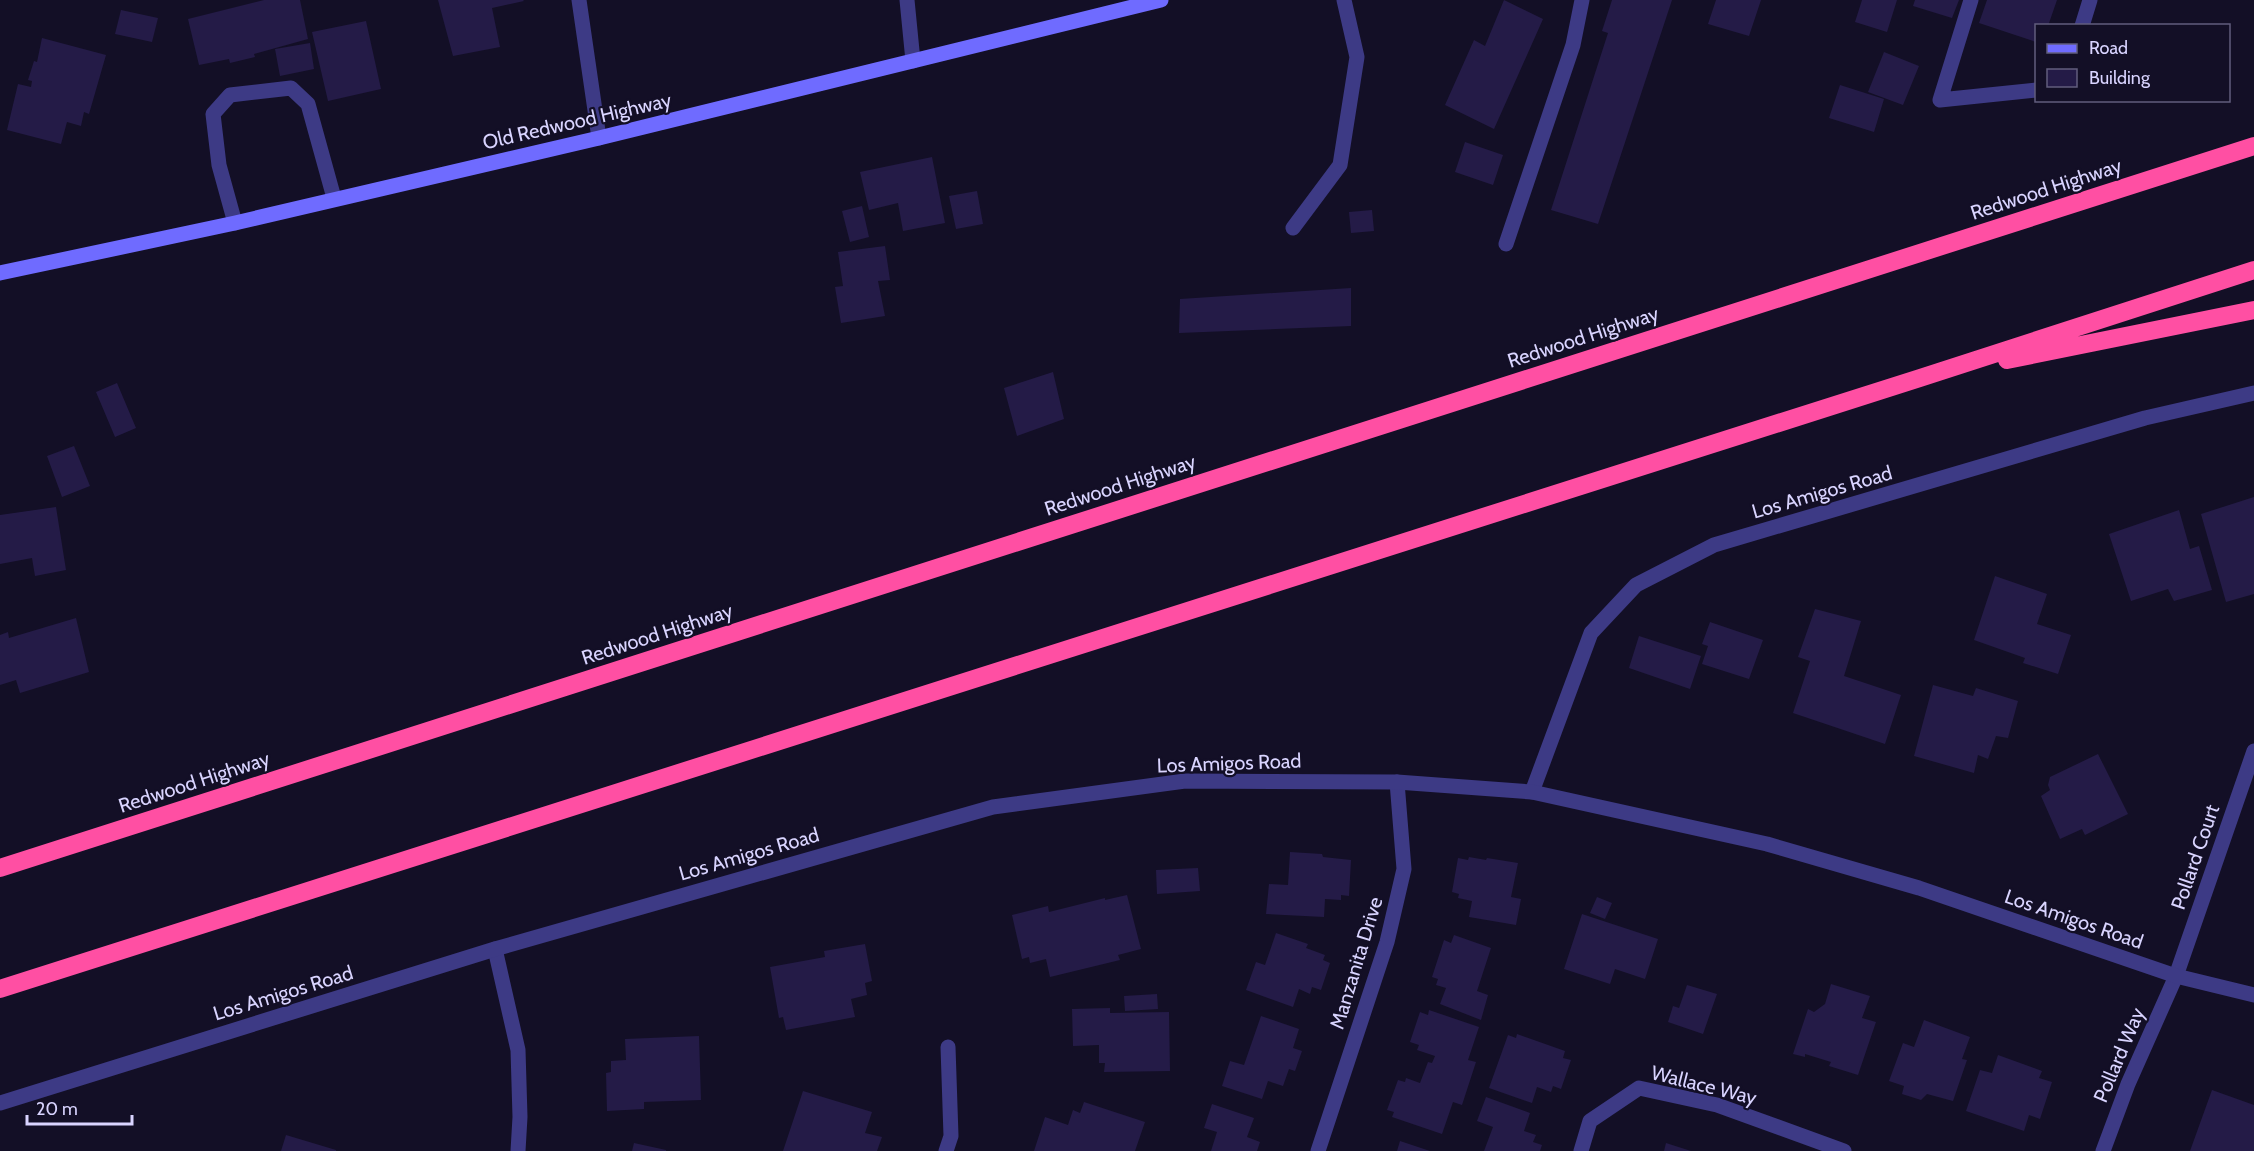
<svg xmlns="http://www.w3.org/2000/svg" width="2254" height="1151" viewBox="0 0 2254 1151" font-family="Cabin,sans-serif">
<rect width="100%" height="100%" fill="#130f26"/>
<!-- building -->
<path fill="#241b47" d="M 264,0 L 300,0 L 308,39 L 254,54 L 255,57 L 230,63 L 229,59 L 199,65 L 188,19 Z
M 438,0 L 523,0 L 524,1 L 492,8 L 500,47 L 453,56 Z
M 1504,0 L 1543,19 L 1494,129 L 1445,105 L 1474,40 L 1485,46 Z
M 1612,0 L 1672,0 L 1598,224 L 1551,210 L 1608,33 L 1602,31 Z
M 1716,0 L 1761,0 L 1749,36 L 1708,24 Z
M 1862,0 L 1897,0 L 1887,32 L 1855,22 Z
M 1915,0 L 1959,0 L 1952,18 L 1913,6 Z
M 1987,0 L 2057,0 L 2048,26 L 2036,26 L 2036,42 L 1979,23 Z
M 121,10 L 158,18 L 152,42 L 115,34 Z
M 366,21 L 381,89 L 328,101 L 312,32 Z
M 42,38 L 106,55 L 89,114 L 84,112 L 81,126 L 67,122 L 61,144 L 7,130 L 18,84 L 31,87 L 32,81 L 28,80 L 34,61 L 37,62 Z
M 310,43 L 314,69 L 280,76 L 275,49 Z
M 1884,52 L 1919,66 L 1903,105 L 1868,92 Z
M 1840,85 L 1884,99 L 1874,132 L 1829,118 Z
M 1465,142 L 1503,155 L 1493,185 L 1455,172 Z
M 932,157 L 945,223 L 903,231 L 898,203 L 869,210 L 860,172 Z
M 977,191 L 983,224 L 956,229 L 949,196 Z
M 862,206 L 869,237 L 850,242 L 842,211 Z
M 1372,210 L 1374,231 L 1351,233 L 1349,212 Z
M 885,246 L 890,280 L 878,281 L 885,316 L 841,323 L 835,287 L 843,286 L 838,252 Z
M 1351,288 L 1351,326 L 1179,333 L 1180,299 Z
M 1053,372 L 1064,419 L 1017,436 L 1004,388 Z
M 117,383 L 136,428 L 115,437 L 96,392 Z
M 74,446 L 90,486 L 62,497 L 47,456 Z
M 2254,497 L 2254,594 L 2226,602 L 2201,514 Z
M 56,507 L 66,570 L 35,576 L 32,558 L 0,564 L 0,515 Z
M 2179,510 L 2190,549 L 2199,546 L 2212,590 L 2174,601 L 2168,589 L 2131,601 L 2109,534 Z
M 1995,576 L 2047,594 L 2037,624 L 2071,635 L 2058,674 L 2023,663 L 2025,658 L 1974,640 Z
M 1815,609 L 1861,621 L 1844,676 L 1901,695 L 1885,744 L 1793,713 L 1810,661 L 1798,657 Z
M 76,618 L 89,672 L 20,693 L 16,680 L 0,685 L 0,635 L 8,632 L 9,638 Z
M 1710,622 L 1763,640 L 1749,679 L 1702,664 L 1708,646 L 1702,644 Z
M 1639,636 L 1701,656 L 1690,689 L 1629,668 Z
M 1933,685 L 1973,696 L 1976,688 L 2018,701 L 2008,738 L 1996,736 L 1988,759 L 1978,755 L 1974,773 L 1914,756 Z
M 2098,754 L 2128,814 L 2085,835 L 2082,829 L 2060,839 L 2041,796 L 2050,790 L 2048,785 L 2050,777 Z
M 1290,852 L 1322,854 L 1323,857 L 1351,860 L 1349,896 L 1341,895 L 1341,900 L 1325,899 L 1324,917 L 1266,914 L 1269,884 L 1288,885 Z
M 1469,857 L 1486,860 L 1487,858 L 1518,863 L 1511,897 L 1521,899 L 1516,925 L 1469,917 L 1472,901 L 1458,898 L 1459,894 L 1452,892 L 1458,858 L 1468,860 Z
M 1198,868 L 1200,891 L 1157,894 L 1156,870 Z
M 1127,895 L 1141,949 L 1118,955 L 1120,960 L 1050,977 L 1046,959 L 1030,963 L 1029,957 L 1022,959 L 1012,915 L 1048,906 L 1049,912 L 1105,898 L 1105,900 Z
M 1597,897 L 1612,903 L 1605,919 L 1590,913 Z
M 1582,914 L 1658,939 L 1645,979 L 1615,969 L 1610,984 L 1564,969 Z
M 1276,933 L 1308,944 L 1306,948 L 1325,955 L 1323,960 L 1330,963 L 1321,990 L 1312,987 L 1310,994 L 1299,989 L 1293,1007 L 1246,990 L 1256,962 L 1265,965 Z
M 1454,935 L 1491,948 L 1477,991 L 1488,995 L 1481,1020 L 1440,1004 L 1446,988 L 1436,985 L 1438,979 L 1432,977 L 1444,940 L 1451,943 Z
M 865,944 L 872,981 L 865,983 L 867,995 L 851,999 L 855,1017 L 786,1030 L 783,1017 L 779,1018 L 770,967 L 825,957 L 824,951 Z
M 1831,984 L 1870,996 L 1862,1018 L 1876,1022 L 1858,1075 L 1829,1066 L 1831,1062 L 1805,1054 L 1805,1057 L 1793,1054 L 1808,1009 L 1814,1012 L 1825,1004 Z
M 1687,985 L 1717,994 L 1703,1034 L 1668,1022 L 1673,1006 L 1679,1008 Z
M 1157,994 L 1158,1009 L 1125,1011 L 1124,996 Z
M 1110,1008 L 1110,1013 L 1169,1012 L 1170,1071 L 1104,1072 L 1105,1063 L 1099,1063 L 1099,1045 L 1073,1046 L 1072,1009 Z
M 1429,1010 L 1479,1027 L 1468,1060 L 1476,1062 L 1462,1105 L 1453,1102 L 1442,1134 L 1392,1117 L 1394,1112 L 1387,1110 L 1398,1080 L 1405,1082 L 1406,1078 L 1420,1083 L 1428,1062 L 1432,1063 L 1435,1056 L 1417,1050 L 1419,1045 L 1410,1042 L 1420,1012 L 1428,1015 Z
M 1261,1016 L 1299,1029 L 1293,1048 L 1302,1051 L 1295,1071 L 1289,1069 L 1283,1086 L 1268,1081 L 1262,1099 L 1222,1086 L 1230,1061 L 1244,1065 Z
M 1924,1020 L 1970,1037 L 1962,1059 L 1967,1060 L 1953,1101 L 1927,1094 L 1921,1100 L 1902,1094 L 1904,1086 L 1889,1081 L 1903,1043 L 1914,1047 Z
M 1517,1034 L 1565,1051 L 1563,1058 L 1571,1060 L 1561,1089 L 1553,1086 L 1551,1092 L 1537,1087 L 1532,1103 L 1489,1088 L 1508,1035 L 1516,1038 Z
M 699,1036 L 701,1100 L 644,1102 L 644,1109 L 607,1111 L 606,1073 L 611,1072 L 611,1061 L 626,1060 L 625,1039 Z
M 1998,1055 L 2042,1071 L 2039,1078 L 2052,1082 L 2040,1119 L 2029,1115 L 2024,1131 L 1966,1111 L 1980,1070 L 1992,1073 Z
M 2212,1090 L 2254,1105 L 2254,1151 L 2190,1151 Z
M 803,1091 L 872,1112 L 865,1133 L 882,1137 L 877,1151 L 783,1151 Z
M 1486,1097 L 1530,1113 L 1524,1131 L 1536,1135 L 1533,1142 L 1542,1145 L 1540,1151 L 1484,1151 L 1493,1127 L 1477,1121 Z
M 1084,1102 L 1145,1122 L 1135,1151 L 1034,1151 L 1045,1117 L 1068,1125 L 1073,1110 L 1080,1113 Z
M 1212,1104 L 1254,1118 L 1247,1137 L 1260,1142 L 1257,1151 L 1211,1151 L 1217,1132 L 1204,1128 Z
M 286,1135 L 336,1150 L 336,1151 L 281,1151 Z
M 1400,1141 L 1430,1151 L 1397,1151 Z
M 634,1143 L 666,1150 L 666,1151 L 632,1151 Z
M 1666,1143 L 1691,1151 L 1664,1151 Z"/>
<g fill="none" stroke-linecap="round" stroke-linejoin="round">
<!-- service -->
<path stroke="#3d3a85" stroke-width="15" d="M 579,0 L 599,138
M 1971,0 L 1940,100 L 2036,90
M 2082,26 L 2090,0
M 235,223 L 219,165 L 213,114 L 230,95 L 291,88 L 308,104 L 334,198
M 1293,228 L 1340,165 L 1357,57 L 1344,0
M 1506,244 L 1573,45 L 1582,0
M 1532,792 L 1591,633 L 1636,585 L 1714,545 L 2145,418 L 2254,393"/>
<!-- minor -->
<path stroke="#3d3a85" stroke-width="15" d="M 907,0 L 913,61
M 495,949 L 518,1050 L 520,1117 L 518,1151
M 946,1151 L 951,1136 L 948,1047
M 1318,1151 L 1387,942 L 1404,869 L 1397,782
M 1581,1151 L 1590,1121 L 1639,1088 L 1717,1105 L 1844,1151
M 2103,1151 L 2128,1084 L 2176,976 L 2254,751"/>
<!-- tertiary -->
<path stroke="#3d3a85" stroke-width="15" d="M 0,1103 L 495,949 L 993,807 L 1185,781 L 1397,782 L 1532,792 L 1767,844 L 1919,888 L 2176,976 L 2254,995"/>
<!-- secondary -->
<path stroke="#6f6bff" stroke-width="15" d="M 0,273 L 235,223 L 599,138 L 1161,0"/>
<!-- motorway -->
<path stroke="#ff4fa3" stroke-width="18" d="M 2007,360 L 2254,310
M 0,868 L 2254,146
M 0,989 L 1920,378 L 2254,270"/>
</g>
<g text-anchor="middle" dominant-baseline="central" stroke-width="4.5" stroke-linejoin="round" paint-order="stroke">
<!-- street labels -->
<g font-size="20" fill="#d9d4ff" stroke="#130f26">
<text transform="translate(577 121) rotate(-13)">Old Redwood Highway</text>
<text transform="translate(2046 189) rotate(-18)">Redwood Highway</text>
<text transform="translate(1583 337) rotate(-18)">Redwood Highway</text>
<text transform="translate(1120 485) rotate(-18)">Redwood Highway</text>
<text transform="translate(1822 492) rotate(-16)">Los Amigos Road</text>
<text transform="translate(657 634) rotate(-18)">Redwood Highway</text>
<text transform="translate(1229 763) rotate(-2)">Los Amigos Road</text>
<text transform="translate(194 782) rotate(-18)">Redwood Highway</text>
<text transform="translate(749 854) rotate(-16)">Los Amigos Road</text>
<text transform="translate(2195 857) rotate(-71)">Pollard Court</text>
<text transform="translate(2074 919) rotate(19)">Los Amigos Road</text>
<text transform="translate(1356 963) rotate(-73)">Manzanita Drive</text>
<text transform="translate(283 993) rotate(-17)">Los Amigos Road</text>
<text transform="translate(2119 1055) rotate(-67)">Pollard Way</text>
<text transform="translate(1704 1085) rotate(14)">Wallace Way</text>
</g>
</g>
<!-- legend -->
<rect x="2035" y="24" width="195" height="78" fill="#130f26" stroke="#625e7d" stroke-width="1.5"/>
<rect x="2047" y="44" width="30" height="9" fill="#6f6bff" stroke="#625e7d" stroke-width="1.5"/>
<text x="2089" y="54" font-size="18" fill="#d9d4ff">Road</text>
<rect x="2047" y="69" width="30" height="18" fill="#241b47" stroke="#625e7d" stroke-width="1.5"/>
<text x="2089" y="84" font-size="18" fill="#d9d4ff">Building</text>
<!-- scale -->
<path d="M27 1115v9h105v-9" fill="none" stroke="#d9d4ff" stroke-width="3"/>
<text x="36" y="1115" font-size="18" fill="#d9d4ff" stroke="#130f26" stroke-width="4.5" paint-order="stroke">20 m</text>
</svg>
